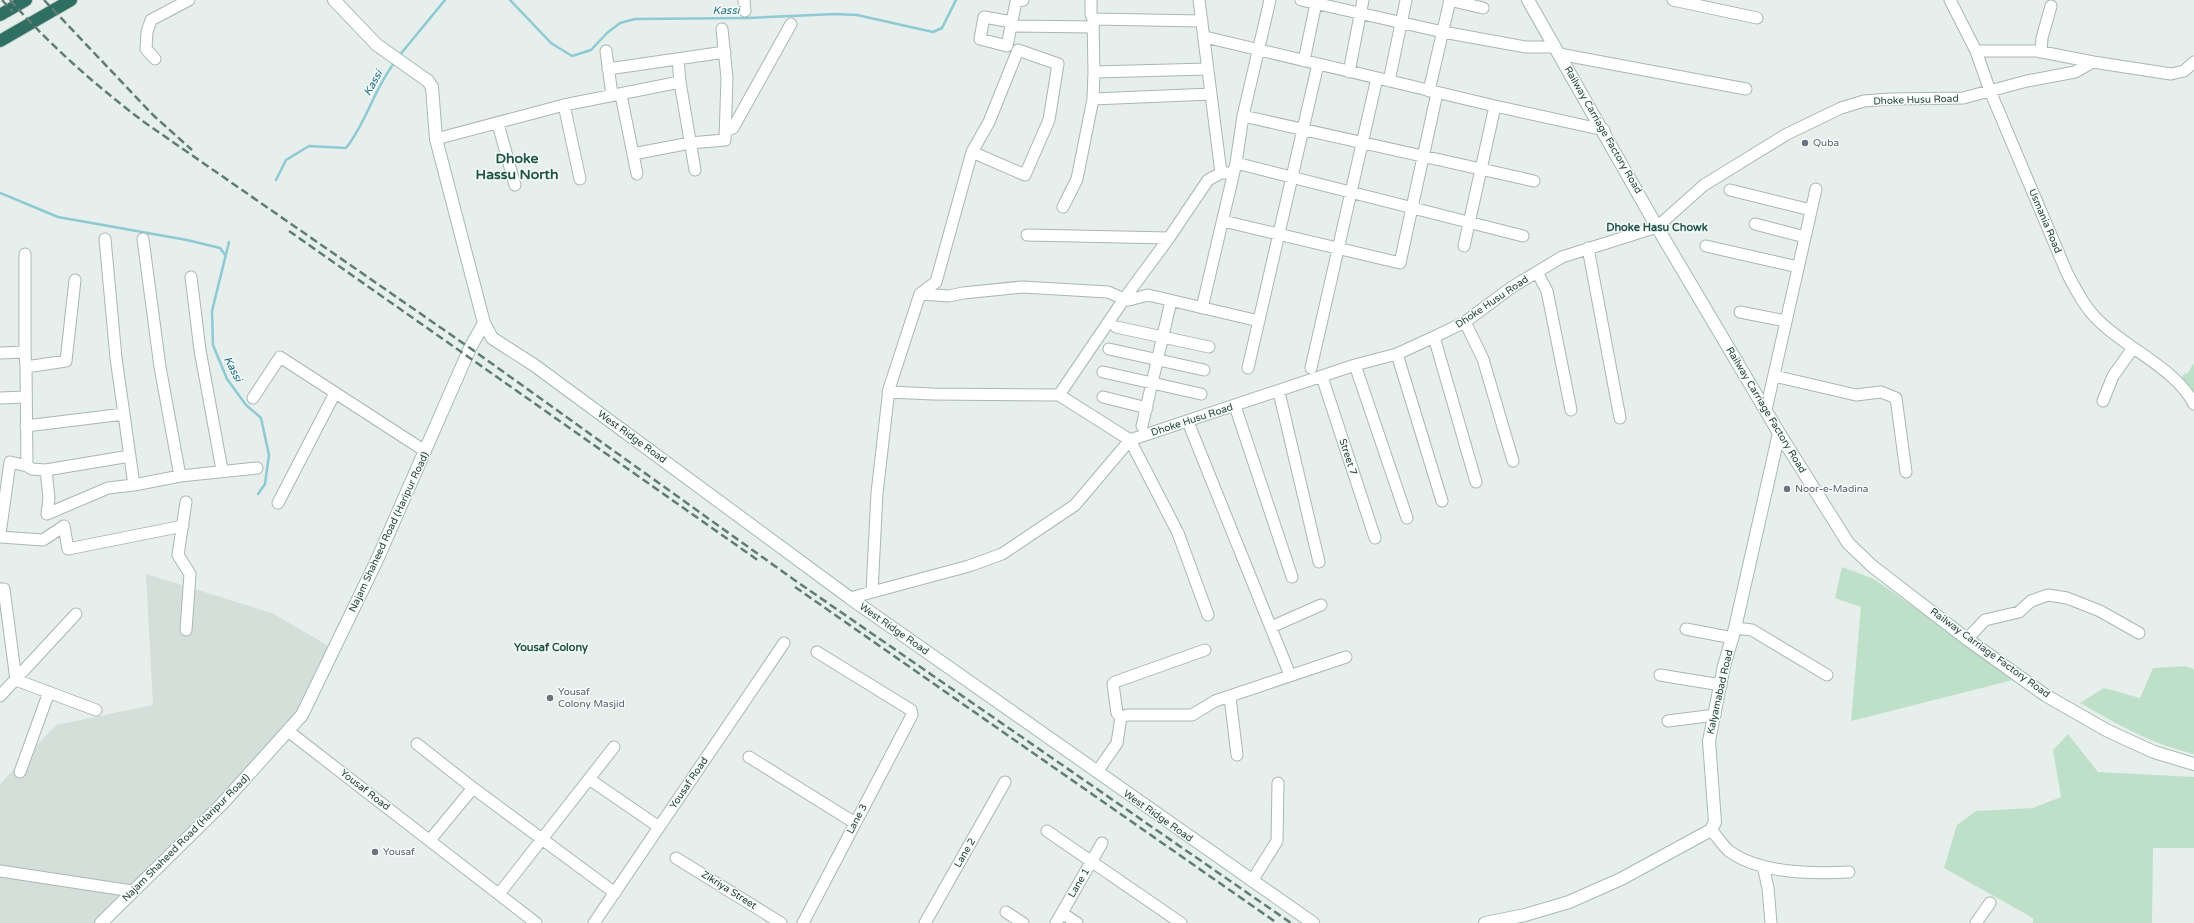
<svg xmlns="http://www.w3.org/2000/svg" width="2194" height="923" viewBox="0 0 2194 923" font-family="'Varela Round',sans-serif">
<rect width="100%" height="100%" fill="#e6efeb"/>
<!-- built -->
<path fill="#d4dfda" d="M 146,574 L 272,613 L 334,649 L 302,715 L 99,923 L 0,923 L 0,784 L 56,725 L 153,705 Z"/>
<!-- green -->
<path fill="#bfe0c8" d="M 2194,363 L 2194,395 L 2181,378 L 2185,373 L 2187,374 Z
M 1842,567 L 1874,579 L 2017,679 L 1851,721 L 1861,607 L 1835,598 Z
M 2185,666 L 2194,669 L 2194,754 C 2154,745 2116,724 2080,703 L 2104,688 L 2140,698 L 2153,668 Z
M 2068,734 L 2098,772 L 2194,777 L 2194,848 L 2153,848 L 2152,923 L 2033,923 L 2033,918 L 1944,868 L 1957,825 L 1976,811 L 2033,808 L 2061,797 L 2053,750 Z"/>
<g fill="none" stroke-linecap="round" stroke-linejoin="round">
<!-- stream -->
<path stroke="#8ec9d4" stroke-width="2.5" d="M 510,0 L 551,43 L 572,56 L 591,50 L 607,33 L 620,23 L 635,19 L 748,18 L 836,14 L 857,15 L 933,32 L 942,28 L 956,0
M 399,56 L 445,0
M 276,180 L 286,160 L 309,146 L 346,148 C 367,122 374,88 395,62
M 0,193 L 58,217 L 187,240 L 220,248 L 226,256
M 229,242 L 212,311 L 213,345 L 227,379 L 246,405 L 261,418 L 269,455 L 265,484 L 258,494"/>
<!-- street casing -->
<g stroke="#a8b8b2" stroke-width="13">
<path id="street" d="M 744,0 L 745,11
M 1023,0 L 1016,2 L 1011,26 L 1093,27
M 1091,0 L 1091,14 L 1093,19 L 1202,21
M 1199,0 L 1220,165 L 1221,173 L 1229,173
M 1301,0 L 1443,32 L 1526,47 L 1555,47
M 1449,0 L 1483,8
M 1673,0 L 1757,18
M 1950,0 L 1976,51 L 1990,91 L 2067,273 C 2076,290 2085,308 2100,322 C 2128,349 2176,369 2194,404
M 1093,19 L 1094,72 L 1208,69
M 1011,26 L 1007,46 L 980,39 L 984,17 L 1012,22
M 1205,37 L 1495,106 L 1604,130
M 606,51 L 612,95
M 1976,51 L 2037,51 L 2093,62
M 2041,52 L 2042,38 L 2051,6
M 1559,54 L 1746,89
M 155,59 L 146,49 L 147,32 L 151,20 L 189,0
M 678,59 L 680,82
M 1304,61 L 1316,3
M 608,69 L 725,52
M 1094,72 L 1093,99 L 1211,94
M 1349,72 L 1363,0
M 1389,81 L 1406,0
M 1429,91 L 1450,0
M 621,95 L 637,174
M 564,105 L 580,179
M 1243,116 L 1534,181
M 498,124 L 515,185
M 725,131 L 733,128 L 791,24
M 436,139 L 564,105 L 680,82 L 695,170
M 633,154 L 690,143 L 725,140 L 727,78 L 722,29
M 1236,163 L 1523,236
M 1730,190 L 1811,210
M 1063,207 L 1077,179 L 1093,99
M 1223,221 L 1400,263 L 1437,93
M 1755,224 L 1805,237
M 1027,235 L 1169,238 L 1208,180 L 1221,173
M 143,239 L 160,367 L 180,476
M 1464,246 L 1495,106
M 1706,246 L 1798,267
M 1588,248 L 1620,418
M 1537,272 L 1547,291 L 1571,410
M 191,277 L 200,350 L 222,470
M 920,294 L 949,296 L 963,293 L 1022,287 L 1108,292 L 1124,299 L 1169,238
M 1202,308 L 1236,163 L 1243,116 L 1270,0
M 1740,312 L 1786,321
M 1465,322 L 1483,359 L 1513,461
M 1116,327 L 1209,347
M 1434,337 L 1476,482
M 1109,349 L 1204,370
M 25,352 L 26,367 L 66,361 L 75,280
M 0,353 L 25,352 L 25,254
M 1397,354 L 1442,501
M 1355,365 L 1407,518
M 1248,368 L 1318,64
M 1311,368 L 1377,78
M 1103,372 L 1201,394
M 1774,376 L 1856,395 L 1881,392 L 1896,398 L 1906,472
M 1322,377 L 1375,538
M 888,392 L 933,394 L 1059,395
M 1279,392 L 1319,562
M 1103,397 L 1147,408
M 0,398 L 26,397
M 253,398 L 280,357 L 425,451
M 2103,401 L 2113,376 L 2133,348
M 1235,406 L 1292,577
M 1766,410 L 1816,189
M 1188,422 L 1290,675
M 26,426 L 124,414
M 1142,426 L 1171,301
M 27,466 L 32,469 L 46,470 L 130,456
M 46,470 L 49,498 L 47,514 L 108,488 L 134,485 L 116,358 L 105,239
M 134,485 L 180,476 L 257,468
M 278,503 L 335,393
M 0,534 L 10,462 L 27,466 L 26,367
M 0,537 L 43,540 L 64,526 L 68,549 L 183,526
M 0,589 L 4,589 L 16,680 L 96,710
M 872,592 L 877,493 L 889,389 L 920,294 L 936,282 L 972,152 L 989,122 L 1018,50 L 1058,64 L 1049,120 L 1025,175 L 972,152
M 850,598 L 969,566 L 1002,554 L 1075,505 L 1130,440 L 1355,365 L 1397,354 L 1434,337 L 1465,322 L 1512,287 L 1562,257 L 1657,227 L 1704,185 L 1787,134 L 1841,108 L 1864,101 L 1890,99 L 1963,98 L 2027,81 L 2075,72 L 2093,62 L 2171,74 L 2184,71 L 2194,62
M 1208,615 L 1178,533 L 1130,440 L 1059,395 L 1124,299 L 1129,300 L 1148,295 L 1259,321
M 1271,627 L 1321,605
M 1735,628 L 1752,630 L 1827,675
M 1686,629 L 1733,638
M 186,630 L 190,574 L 178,555 L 186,502
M 1967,639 L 1985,620 L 2019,612 L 2031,601 L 2048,595 L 2067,598 L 2100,611 L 2139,633
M 1660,675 L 1721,685
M 0,696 L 76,614
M 1230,697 L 1237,755
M 1121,717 L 1128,715 L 1192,715 L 1215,701 L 1346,657
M 1121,717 L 1117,713 L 1113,684 L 1115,682 L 1205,650
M 1668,721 L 1715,715
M 288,731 L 536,923
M 417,744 L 473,788 L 615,893
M 749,757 L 855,823
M 20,772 L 49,692
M 1097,772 L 1117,743 L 1121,717
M 589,779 L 659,827
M 1711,830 C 1717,836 1722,845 1729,851 C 1760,874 1813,874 1849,872
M 1047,831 L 1181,923
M 430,840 L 473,788
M 676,858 L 781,923
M 1763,866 L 1768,888 L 1771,923
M 0,871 L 132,891
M 1252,881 L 1277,841 L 1278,783
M 499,894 L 614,747
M 1006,912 L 1023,923
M 1062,913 L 1077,923
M 594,923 L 784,643
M 803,923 L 912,715 L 911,710 L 817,652
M 925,923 L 1005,782
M 1056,923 L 1102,843
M 1976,923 L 1990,903"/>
</g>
<!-- secondary casing -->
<g stroke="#a4bbb3" stroke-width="14">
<path id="secondary" d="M 334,0 L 377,45 L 428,81 L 432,87 L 436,139 L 484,323 L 492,338 L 534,365 L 850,598 L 1313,923
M 1528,0 L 1657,227 L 1779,433 L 1848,543 L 1872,566 L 1967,639 L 2045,695 L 2108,731 L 2154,752 L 2194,764
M 101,923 L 222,804 L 302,715 L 377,560 L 470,348 L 484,323
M 1485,923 L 1525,915 L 1569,902 L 1621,879 L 1711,830 L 1715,822 L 1709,741 L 1724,666 L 1735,628 L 1779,433"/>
</g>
<!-- highway casing -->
<g stroke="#c2cac8" stroke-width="14">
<path id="highway" d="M 0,15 L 26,0
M 0,41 L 71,0"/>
</g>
<!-- street -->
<use href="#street" stroke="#fff" stroke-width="11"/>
<!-- secondary -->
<use href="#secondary" stroke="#fff" stroke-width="12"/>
<!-- highway -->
<use href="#highway" stroke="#2f6f62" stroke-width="12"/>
<!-- rail -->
<path stroke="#5f7d75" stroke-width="2.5" stroke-dasharray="8 4" stroke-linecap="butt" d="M 2,0 L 13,12
M 10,0 C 52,47 94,84 144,122 L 470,348 L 793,579 L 1291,923
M 44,0 L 153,115 L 192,150
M 289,231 L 759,561
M 795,587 L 1277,923"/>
</g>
<!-- markers -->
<g fill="#6b7280" stroke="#f7fbf9" stroke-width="1.5">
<circle cx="1805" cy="143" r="4"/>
<circle cx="1787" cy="489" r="4"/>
<circle cx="550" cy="698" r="4"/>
<circle cx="375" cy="852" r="4"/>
</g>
<g text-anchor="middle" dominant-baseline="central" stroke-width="3" stroke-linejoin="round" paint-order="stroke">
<!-- street labels -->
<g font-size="10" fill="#24423a" stroke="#f7fbf9">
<text transform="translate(1916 100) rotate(-2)">Dhoke Husu Road</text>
<text transform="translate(1603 130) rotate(60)">Railway Carriage Factory Road</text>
<text transform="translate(2045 221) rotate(67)">Usmania Road</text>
<text transform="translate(1492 302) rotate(-34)">Dhoke Husu Road</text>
<text transform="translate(1766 410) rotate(59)">Railway Carriage Factory Road</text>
<text transform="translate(1192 420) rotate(-18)">Dhoke Husu Road</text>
<text transform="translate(632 437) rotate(36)">West Ridge Road</text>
<text transform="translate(1348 457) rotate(72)">Street 7</text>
<text transform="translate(389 532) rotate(-65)">Najam Shaheed Road (Haripur Road)</text>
<text transform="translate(894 629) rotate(35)">West Ridge Road</text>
<text transform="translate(1990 653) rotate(36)">Railway Carriage Factory Road</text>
<text transform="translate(1720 692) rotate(-77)">Kalyamabad Road</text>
<text transform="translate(689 783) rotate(-56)">Yousaf Road</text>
<text transform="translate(365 790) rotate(38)">Yousaf Road</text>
<text transform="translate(1158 816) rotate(35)">West Ridge Road</text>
<text transform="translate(857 819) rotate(-62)">Lane 3</text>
<text transform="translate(186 838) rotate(-45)">Najam Shaheed Road (Haripur Road)</text>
<text transform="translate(965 853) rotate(-60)">Lane 2</text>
<text transform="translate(1079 883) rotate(-60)">Lane 1</text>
<text transform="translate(729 890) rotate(32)">Zikriya Street</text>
</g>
<!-- worship labels -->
<g font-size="10" fill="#5b616d" stroke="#f7fbf9" text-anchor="start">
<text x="1813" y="143">Quba</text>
<text x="1795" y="489">Noor-e-Madina</text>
<text x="558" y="692">Yousaf<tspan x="558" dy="12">Colony Masjid</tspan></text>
<text x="383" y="852">Yousaf</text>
</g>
<!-- water labels -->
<g font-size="11" font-style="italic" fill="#1c6f80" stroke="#f7fbf9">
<text x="726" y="10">Kassi</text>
<text transform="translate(373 83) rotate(-61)">Kassi</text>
<text transform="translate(233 369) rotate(63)">Kassi</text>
</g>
<!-- neighbourhood labels -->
<g font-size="11" font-weight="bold" fill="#1f5548" stroke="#f7fbf9">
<text x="1657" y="227">Dhoke Hasu Chowk</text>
<text x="551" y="647">Yousaf Colony</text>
</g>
<!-- district labels -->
<g font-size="14" font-weight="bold" fill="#1f5548" stroke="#f7fbf9">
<text x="517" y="158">Dhoke<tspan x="517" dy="16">Hassu North</tspan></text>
</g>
</g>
</svg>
